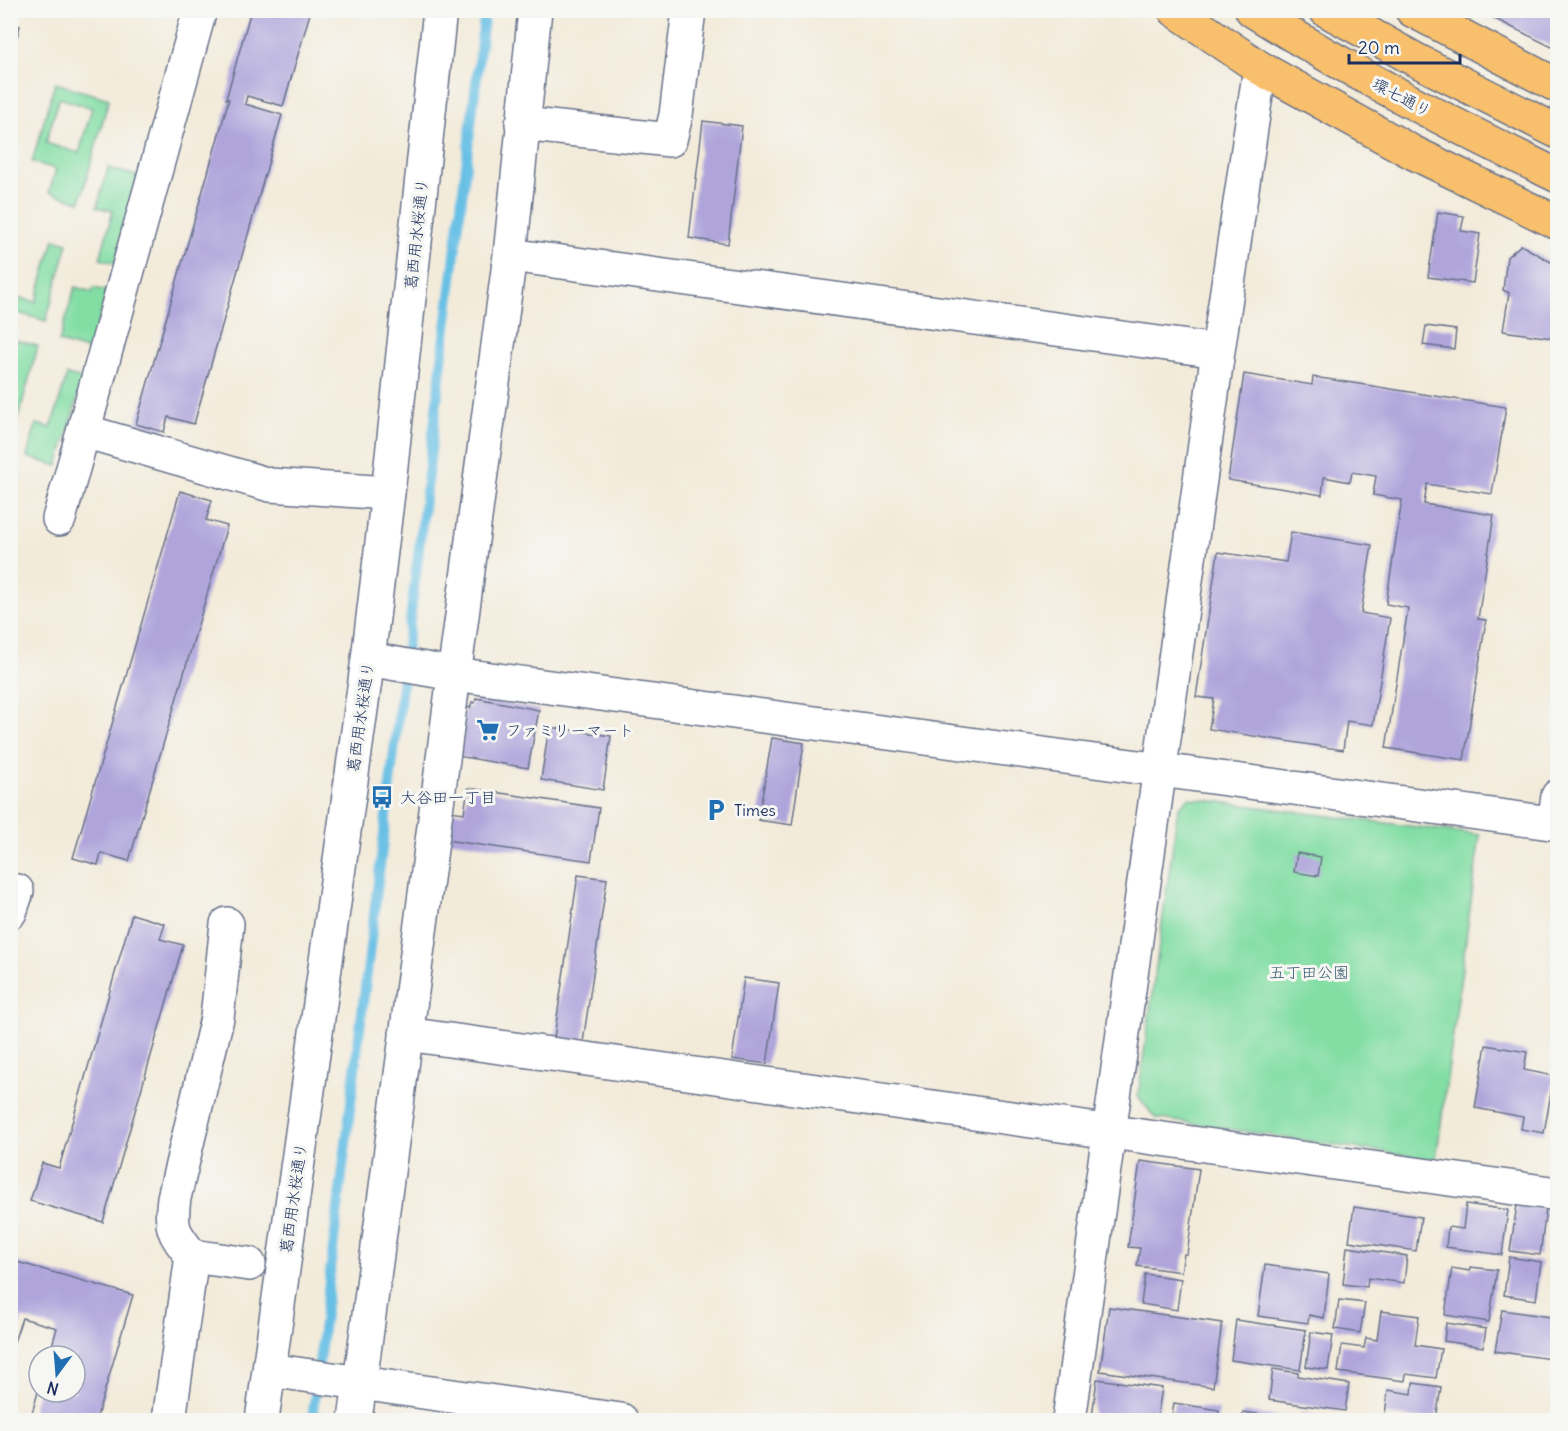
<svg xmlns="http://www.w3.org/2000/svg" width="1568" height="1431" viewBox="0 0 1568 1431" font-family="Delius,'Klee One',sans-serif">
<rect width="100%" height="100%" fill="#f6f6f2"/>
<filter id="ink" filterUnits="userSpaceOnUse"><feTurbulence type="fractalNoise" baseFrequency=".0167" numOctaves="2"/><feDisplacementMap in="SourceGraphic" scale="12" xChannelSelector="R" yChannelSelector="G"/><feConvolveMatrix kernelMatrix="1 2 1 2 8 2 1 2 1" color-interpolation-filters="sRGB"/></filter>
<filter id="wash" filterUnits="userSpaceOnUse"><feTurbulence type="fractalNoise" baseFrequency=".008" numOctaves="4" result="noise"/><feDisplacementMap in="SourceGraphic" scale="24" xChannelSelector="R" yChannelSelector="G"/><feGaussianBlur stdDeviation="1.35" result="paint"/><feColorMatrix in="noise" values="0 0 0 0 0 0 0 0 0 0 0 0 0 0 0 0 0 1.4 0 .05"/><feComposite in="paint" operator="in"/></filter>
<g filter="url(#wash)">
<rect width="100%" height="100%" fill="#f3ebda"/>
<!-- green -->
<path fill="#83dea4" stroke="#4f8681" stroke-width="1.5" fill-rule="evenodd" d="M 55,83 L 109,99 L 80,202 L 49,192 L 56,169 L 32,162 ZM 59,98 L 92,108 L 79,153 L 46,143 Z
M 108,168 L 140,177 L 115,263 L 100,259 L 113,211 L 97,207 Z
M 54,239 L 68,243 L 46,321 L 15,312 L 20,298 L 36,302 Z
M 75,287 L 92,292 L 94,288 L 107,291 L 91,351 L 59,342 Z
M 15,340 L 38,346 L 12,440 L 11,390 L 15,374 L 11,372 L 11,355 Z
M 67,375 L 83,379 L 58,466 L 27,457 L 36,424 L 51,428 Z
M 1189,798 L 1480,835 L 1436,1160 L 1155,1118 L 1138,1096 L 1178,808 Z"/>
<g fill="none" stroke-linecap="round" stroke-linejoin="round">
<!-- stream -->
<path stroke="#68c0e5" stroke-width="10" d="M 312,1420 L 485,10"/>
</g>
<g id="blocks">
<!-- building -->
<path fill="#afa5db" d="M 251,10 L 311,10 L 283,106 L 247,96 L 245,104 L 282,115 L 194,424 L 168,417 L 164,432 L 136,424 L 229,99 L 226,99 Z
M 1477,10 L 1558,10 L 1558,50 Z
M 10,23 L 20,26 L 11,59 L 10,59 Z
M 703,121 L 742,126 L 728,244 L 689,238 Z
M 1438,212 L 1464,216 L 1461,231 L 1480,234 L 1473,283 L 1428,277 Z
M 1521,245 L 1558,266 L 1558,334 L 1552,338 L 1503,331 L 1509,293 L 1503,290 L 1507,257 Z
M 1426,326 L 1456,330 L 1454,349 L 1423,345 Z
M 1244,374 L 1312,385 L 1313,377 L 1340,381 L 1506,407 L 1492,494 L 1427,484 L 1424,504 L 1494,515 L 1478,619 L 1486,620 L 1464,760 L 1386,748 L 1408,608 L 1386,604 L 1402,500 L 1373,495 L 1376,476 L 1352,472 L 1350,482 L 1324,477 L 1322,495 L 1228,480 Z
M 180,491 L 212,500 L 206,520 L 227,526 L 129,861 L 101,853 L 98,865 L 73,858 Z
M 1291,532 L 1372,545 L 1361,613 L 1390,618 L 1373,725 L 1347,721 L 1343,750 L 1209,729 L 1214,699 L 1196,697 L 1218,552 L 1286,562 Z
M 476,698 L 539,710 L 528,768 L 457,756 L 465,707 L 470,708 L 472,702 L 475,703 Z
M 549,727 L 611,736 L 603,790 L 541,780 Z
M 772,738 L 804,743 L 792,825 L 758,820 Z
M 468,788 L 599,808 L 591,861 L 446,840 L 450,811 L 464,813 Z
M 1297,853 L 1321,857 L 1318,876 L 1294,872 Z
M 578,875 L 607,879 L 583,1042 L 554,1038 Z
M 132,914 L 165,924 L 160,939 L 183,945 L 103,1222 L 30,1201 L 42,1163 L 59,1168 Z
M 744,978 L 779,983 L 767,1064 L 732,1059 Z
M 1486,1045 L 1527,1052 L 1524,1070 L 1554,1076 L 1544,1133 L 1521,1129 L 1523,1117 L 1475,1108 Z
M 1140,1161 L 1199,1169 L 1187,1254 L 1184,1254 L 1181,1272 L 1137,1266 L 1140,1248 L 1128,1247 Z
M 1466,1204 L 1508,1210 L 1502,1255 L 1446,1247 L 1448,1227 L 1463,1229 Z
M 1517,1205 L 1546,1209 L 1540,1255 L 1510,1251 Z
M 1354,1207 L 1421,1217 L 1416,1251 L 1349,1241 Z
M 1347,1247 L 1407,1256 L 1404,1283 L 1368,1278 L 1367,1287 L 1343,1284 Z
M 1509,1257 L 1541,1262 L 1536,1300 L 1504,1295 Z
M 10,1260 L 133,1295 L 96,1420 L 30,1420 L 38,1392 L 75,1392 L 75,1356 L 49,1356 L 57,1328 L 22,1318 L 10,1354 Z
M 1265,1265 L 1329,1274 L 1324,1318 L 1309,1315 L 1308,1323 L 1258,1316 Z
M 1470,1267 L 1497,1270 L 1489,1322 L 1445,1315 L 1452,1268 L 1470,1271 Z
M 1145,1274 L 1181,1279 L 1177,1310 L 1141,1304 Z
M 1339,1300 L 1365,1303 L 1360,1333 L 1335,1329 Z
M 1109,1307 L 1222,1323 L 1213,1387 L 1100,1371 Z
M 1502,1310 L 1558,1318 L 1558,1360 L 1495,1351 Z
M 1381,1311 L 1419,1316 L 1415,1345 L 1441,1349 L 1436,1378 L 1406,1374 L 1405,1381 L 1338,1372 L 1342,1345 L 1364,1348 L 1366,1338 L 1377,1340 Z
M 1236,1320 L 1306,1330 L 1300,1370 L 1231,1360 Z
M 1446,1323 L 1486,1329 L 1483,1347 L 1444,1341 Z
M 1311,1332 L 1333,1335 L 1328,1370 L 1306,1367 Z
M 1273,1369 L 1298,1373 L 1298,1376 L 1349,1384 L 1345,1411 L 1269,1400 Z
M 1097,1379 L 1162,1388 L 1157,1420 L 1118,1420 L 1092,1417 Z
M 1413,1383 L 1441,1387 L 1436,1420 L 1385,1415 L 1388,1390 L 1412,1394 Z
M 1174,1403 L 1219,1410 L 1217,1420 L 1171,1420 Z
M 1243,1412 L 1292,1419 L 1292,1420 L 1242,1420 Z
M 1300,1413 L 1337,1418 L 1337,1420 L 1299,1420 Z"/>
</g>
</g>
<g filter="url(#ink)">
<use href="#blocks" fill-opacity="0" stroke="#677189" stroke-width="1.5"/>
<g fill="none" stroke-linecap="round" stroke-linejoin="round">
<!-- minor casing -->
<g stroke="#677189" stroke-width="36">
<path id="minor" d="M 522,124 L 670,140 L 676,115 L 689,10
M 510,255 L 1218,351
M 84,431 L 270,485 L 388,493
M 59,519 L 200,10
M 368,659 L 454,674 L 1558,824
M 1554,823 L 1558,796
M 10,891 L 17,891 L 10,912
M 406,1034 L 1558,1194
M 192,1256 L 249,1264
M 269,1370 L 621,1420
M 169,1420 L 192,1256 C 173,1232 170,1229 174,1198 L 217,1018 L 227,924
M 262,1420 L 368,659 L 388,493 L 440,10
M 355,1420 L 510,255 L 535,10
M 1069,1420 L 1218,351 L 1260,68"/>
</g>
<!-- major casing -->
<g stroke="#677189" stroke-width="36">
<path id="major" d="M 1175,10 L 1260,68 L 1412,152 L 1558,223
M 1252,10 C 1350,72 1453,125 1558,176
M 1326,10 L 1416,60 L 1558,132
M 1412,10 L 1558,86"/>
</g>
<!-- minor -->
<use href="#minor" stroke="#fff" stroke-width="33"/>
<!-- major -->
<use href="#major" stroke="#f8bf6c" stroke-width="33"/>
</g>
</g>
<!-- icons -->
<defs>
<g id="supermarket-bare" transform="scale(1.8)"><path d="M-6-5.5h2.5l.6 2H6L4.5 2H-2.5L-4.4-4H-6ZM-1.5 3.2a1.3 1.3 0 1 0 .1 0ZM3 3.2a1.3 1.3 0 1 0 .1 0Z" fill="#1f6fb2" stroke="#f6f6f2" stroke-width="2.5" paint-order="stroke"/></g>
<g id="bus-bare" transform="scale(1.8)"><path d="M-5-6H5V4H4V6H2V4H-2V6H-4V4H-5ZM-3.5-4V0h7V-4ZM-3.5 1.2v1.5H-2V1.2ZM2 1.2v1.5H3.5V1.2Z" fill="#1f6fb2" stroke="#f6f6f2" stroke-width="2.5" paint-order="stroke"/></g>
<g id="parking-bare" transform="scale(1.8)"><path d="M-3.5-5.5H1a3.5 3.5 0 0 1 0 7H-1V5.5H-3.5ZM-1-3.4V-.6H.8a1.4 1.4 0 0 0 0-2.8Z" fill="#1f6fb2" stroke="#f6f6f2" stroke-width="2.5" paint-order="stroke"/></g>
</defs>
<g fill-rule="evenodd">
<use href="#supermarket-bare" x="488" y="730"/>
<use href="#bus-bare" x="382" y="797"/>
<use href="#parking-bare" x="716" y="810"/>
</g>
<g text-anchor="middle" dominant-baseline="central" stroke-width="6" stroke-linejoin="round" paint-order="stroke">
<!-- street labels -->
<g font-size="16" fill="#1b2f5e" stroke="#f6f6f2">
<text transform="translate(1402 97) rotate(28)">環七通り</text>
<text transform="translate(416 234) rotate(-84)">葛西用水桜通り</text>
<text transform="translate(360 717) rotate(-82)">葛西用水桜通り</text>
<text transform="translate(293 1198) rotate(-82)">葛西用水桜通り</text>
</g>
<!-- poi labels -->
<g font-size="16" fill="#1b2f5e" stroke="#f6f6f2" text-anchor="start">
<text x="506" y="730">ファミリーマート</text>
<text x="400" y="797">大谷田一丁目</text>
<text x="734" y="810">Times</text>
</g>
<!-- park labels -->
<g font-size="16" fill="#355b70" stroke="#f6f6f2">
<text x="1309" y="972">五丁田公園</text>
</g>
</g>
<!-- margin -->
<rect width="1568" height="1431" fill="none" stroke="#f6f6f2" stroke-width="36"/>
<!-- north arrow -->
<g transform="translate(57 1374) rotate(196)"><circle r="28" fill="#f6f6f2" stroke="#9ea6b7" stroke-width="1.5"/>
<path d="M0-4.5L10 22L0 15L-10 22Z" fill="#1f6fb2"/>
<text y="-9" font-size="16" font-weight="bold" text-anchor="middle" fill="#1b2f5e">N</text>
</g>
<!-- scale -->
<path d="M1349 54v9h111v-9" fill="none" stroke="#1b2f5e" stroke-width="3"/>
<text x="1358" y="54" font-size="18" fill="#1b2f5e" stroke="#f6f6f2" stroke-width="4.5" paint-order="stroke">20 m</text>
</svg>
